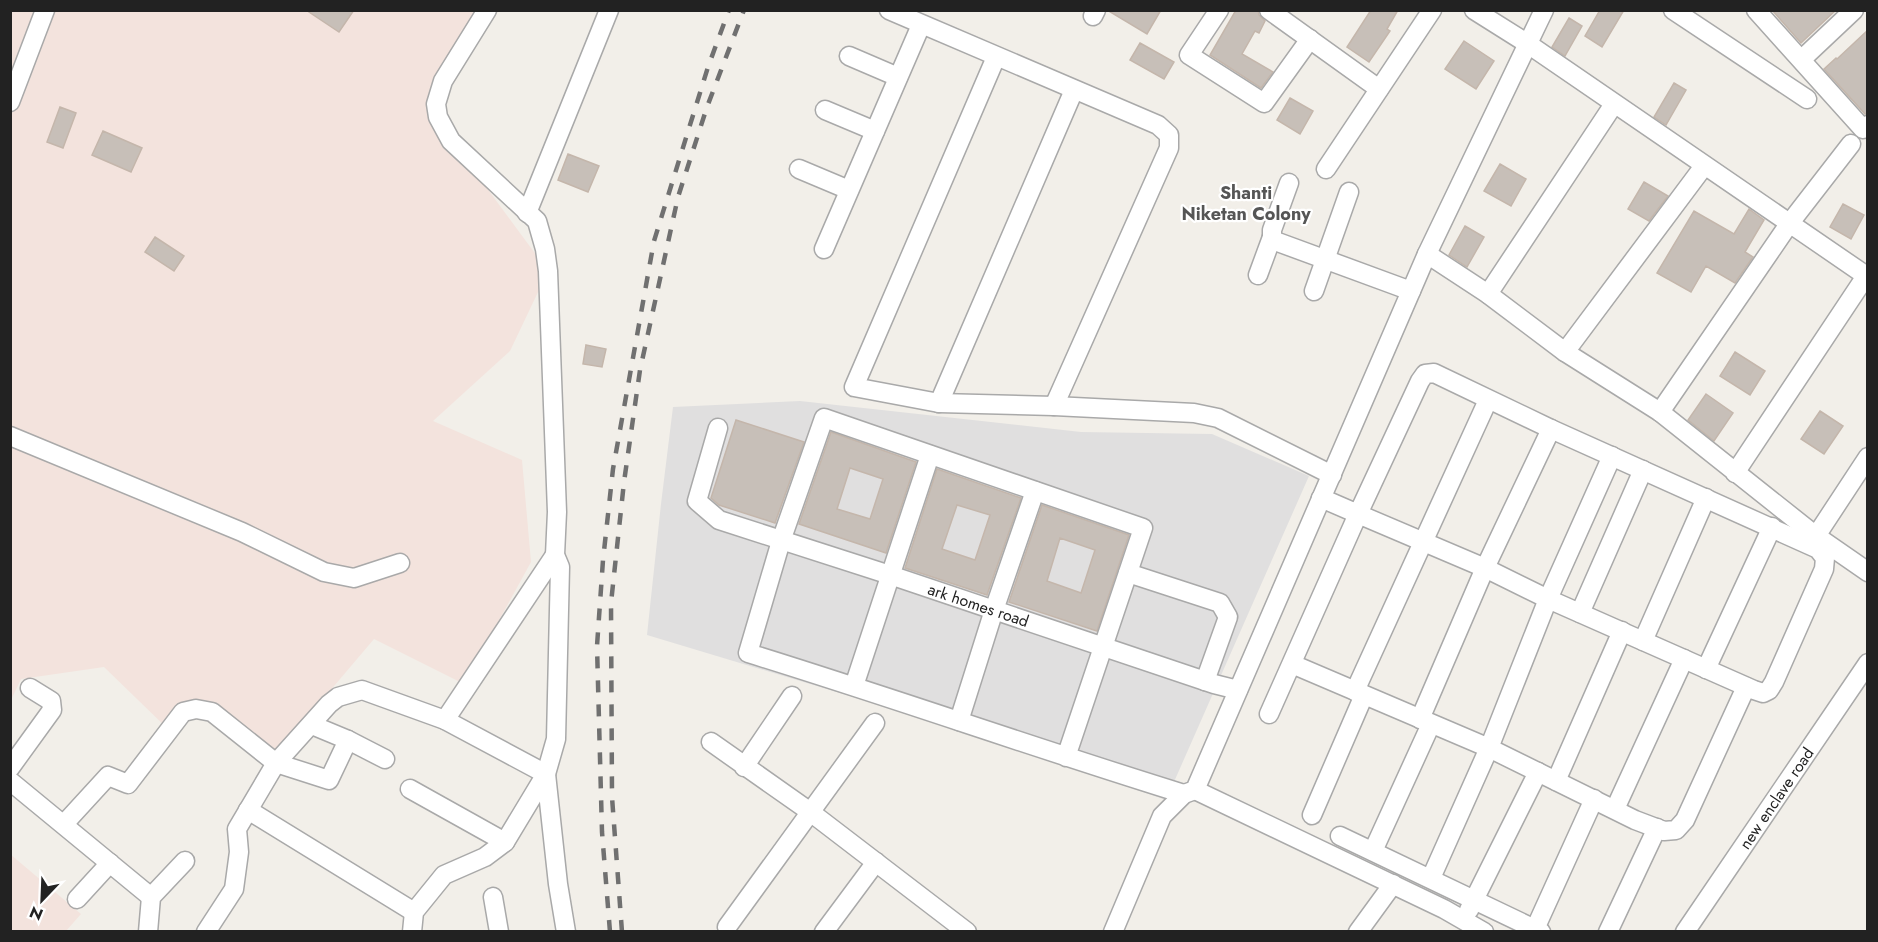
<svg xmlns="http://www.w3.org/2000/svg" width="1878" height="942" viewBox="0 0 1878 942" font-family="Jost,sans-serif">
<rect width="100%" height="100%" fill="#f2efe9"/>
<!-- residential -->
<path fill="#e0dfdf" d="M 800,401 L 1081,432 L 1212,434 L 1309,476 L 1166,800 L 983,736 L 647,635 L 661,504 L 673,407 Z"/>
<!-- military -->
<path fill="#f3e3dd" d="M 11,11 L 496,11 L 433,115 L 548,271 L 510,351 L 433,421 L 522,460 L 531,562 L 464,684 L 374,639 L 273,758 L 203,701 L 171,732 L 104,667 L 21,679 L 11,700 Z
M 10,854 L 81,914 L 66,931 L 11,931 Z"/>
<!-- building -->
<path fill="#c7bfb8" stroke="#c4b6ab" stroke-width="1.5" fill-rule="evenodd" d="M 306,10 L 354,10 L 339,32 Z
M 1107,10 L 1161,10 L 1147,34 Z
M 1236,10 L 1258,10 L 1259,15 L 1265,21 L 1259,33 L 1255,31 L 1242,54 L 1273,72 L 1261,88 L 1210,55 Z
M 1371,10 L 1398,10 L 1387,29 L 1390,31 L 1369,62 L 1347,47 Z
M 1600,10 L 1624,10 L 1602,47 L 1585,36 Z
M 1772,10 L 1836,10 L 1801,43 Z
M 1569,18 L 1582,26 L 1565,56 L 1552,47 Z
M 1868,30 L 1868,114 L 1865,114 L 1824,69 L 1836,58 L 1837,59 Z
M 1464,41 L 1494,61 L 1476,89 L 1445,69 Z
M 1140,43 L 1174,62 L 1164,79 L 1130,60 Z
M 1674,83 L 1686,90 L 1666,125 L 1654,117 Z
M 1290,98 L 1313,111 L 1300,134 L 1277,120 Z
M 60,107 L 76,113 L 63,148 L 47,142 Z
M 103,131 L 142,148 L 131,172 L 92,155 Z
M 568,154 L 599,166 L 588,192 L 558,180 Z
M 1500,164 L 1526,179 L 1511,206 L 1484,191 Z
M 1644,182 L 1668,196 L 1649,221 L 1628,209 Z
M 1843,204 L 1864,215 L 1851,239 L 1830,227 Z
M 1749,209 L 1764,220 L 1745,252 L 1753,257 L 1735,283 L 1706,266 L 1691,292 L 1657,273 L 1694,211 L 1734,234 Z
M 1465,226 L 1484,237 L 1467,267 L 1449,255 Z
M 155,237 L 184,256 L 174,271 L 145,252 Z
M 586,345 L 606,349 L 602,367 L 583,364 Z
M 1735,352 L 1765,371 L 1750,395 L 1720,376 Z
M 1706,394 L 1733,413 L 1714,441 L 1688,420 Z
M 1820,411 L 1843,426 L 1824,454 L 1801,439 Z
M 736,420 L 804,442 L 775,523 L 719,505 L 711,498 Z
M 831,432 L 916,462 L 886,553 L 799,524 ZM 850,468 L 883,479 L 870,519 L 837,509 Z
M 937,469 L 1021,498 L 987,595 L 905,568 ZM 957,505 L 990,515 L 975,560 L 942,549 Z
M 1042,505 L 1129,535 L 1097,631 L 1009,602 ZM 1060,538 L 1095,550 L 1081,593 L 1047,581 Z"/>
<g fill="none" stroke-linecap="round" stroke-linejoin="round">
<!-- minor casing -->
<g stroke="#a9a9a9" stroke-width="21">
<g id="minor">
<path d="M 889,10 L 1158,125 L 1169,135 L 1169,148 L 1054,406"/>
<path d="M 1219,10 L 1189,55 L 1264,103 L 1310,39"/>
<path d="M 1269,10 L 1379,89"/>
<path d="M 1474,10 L 1528,44 L 1868,277"/>
<path d="M 1673,10 L 1807,99"/>
<path d="M 1756,10 L 1863,129 L 1868,125"/>
<path d="M 1093,16 L 1096,10"/>
<path d="M 849,56 L 898,77"/>
<path d="M 996,57 L 854,387 L 939,403 L 1054,406 L 1194,413 L 1218,418 L 1332,475"/>
<path d="M 1802,59 L 1854,10"/>
<path d="M 10,102 L 45,10"/>
<path d="M 825,110 L 875,131"/>
<path d="M 799,169 L 849,190"/>
<path d="M 1326,169 L 1432,10"/>
<path d="M 1289,183 L 1272,230 L 1272,237 L 1275,241 L 1411,291"/>
<path d="M 527,213 L 609,10"/>
<path d="M 824,249 L 921,25"/>
<path d="M 1427,254 L 1488,294 L 1565,352 L 1660,412 L 1816,536 L 1868,572"/>
<path d="M 1258,275 L 1272,237"/>
<path d="M 1314,291 L 1349,192"/>
<path d="M 1488,294 L 1614,104"/>
<path d="M 1565,352 L 1704,166"/>
<path d="M 939,403 L 1074,90"/>
<path d="M 1660,412 L 1789,224 L 1851,144"/>
<path id="s1" d="M 718,428 L 697,501 L 719,520 L 890,575 L 1214,684 L 1238,690"/>
<path d="M 10,436 L 242,532 L 324,572 L 354,578 L 400,563"/>
<path d="M 1735,473 L 1866,276"/>
<path d="M 1816,536 L 1868,457"/>
<path d="M 1128,573 L 1220,603 L 1228,617 L 1205,681"/>
<path d="M 1580,613 L 1643,470"/>
<path d="M 1643,641 L 1706,498"/>
<path d="M 1292,664 L 1489,748 L 1635,820 L 1664,831 L 1676,830 L 1685,820 L 1746,687"/>
<path d="M 1706,669 L 1772,527"/>
<path d="M 854,686 L 930,455"/>
<path d="M 1355,691 L 1488,400"/>
<path d="M 1269,714 L 1358,514 L 1420,381 L 1425,374 L 1434,373 L 1551,429 L 1818,549 L 1825,558 L 1824,569 L 1774,682 L 1769,690 L 1763,693 L 1754,690 L 1548,599 L 1485,568 L 1358,514 L 1321,498"/>
<path d="M 1420,719 L 1485,568 L 1551,429"/>
<path d="M 445,720 L 555,555"/>
<path d="M 959,721 L 994,610 L 1035,491"/>
<path d="M 312,725 L 348,740"/>
<path d="M 711,742 L 809,811 L 967,932"/>
<path d="M 1066,757 L 1143,528 L 824,418 L 781,541 L 748,653 C 894,698 1038,749 1184,794"/>
<path d="M 744,767 L 792,696"/>
<path d="M 10,768 L 52,710 L 51,701 L 30,688"/>
<path d="M 10,781 L 151,897"/>
<path d="M 1556,781 L 1622,631"/>
<path d="M 410,789 L 505,842"/>
<path d="M 1195,790 L 1444,909 L 1484,932"/>
<path d="M 1615,809 L 1684,659"/>
<path d="M 248,810 L 414,912"/>
<path d="M 1312,815 L 1364,695"/>
<path d="M 64,824 L 108,776 L 128,784 L 183,712 L 196,709 L 212,712 L 276,763 L 329,780 L 348,740 L 385,759"/>
<path d="M 1340,836 L 1541,932"/>
<path d="M 1373,851 L 1431,724"/>
<path d="M 1431,878 L 1489,748 L 1548,599 L 1612,456"/>
<path d="M 493,897 L 499,932"/>
<path d="M 77,899 L 110,863"/>
<path d="M 1469,910 L 1538,772"/>
<path d="M 727,927 L 875,723"/>
<path d="M 1535,929 L 1594,799"/>
<path d="M 148,932 L 151,897 L 185,861"/>
<path d="M 206,932 L 234,889 L 239,852 L 237,829 L 276,763 L 329,704 L 338,697 L 362,690 L 445,720 L 546,774 L 558,884 L 566,932"/>
<path d="M 412,932 L 414,912 L 444,875 L 485,857 L 505,842 L 546,774 L 556,739 L 560,567 L 555,555 L 557,512 L 548,271 L 545,249 L 537,221 L 451,141 L 438,117 L 436,104 L 443,81 L 487,10"/>
<path d="M 824,932 L 876,862"/>
<path d="M 1113,932 L 1162,816 L 1184,794 L 1195,790 L 1427,254 L 1544,10"/>
<path d="M 1358,932 L 1393,884"/>
<path d="M 1608,932 L 1657,828"/>
<path id="s2" d="M 1685,932 L 1868,663"/>
</g>
</g>
<!-- minor -->
<use href="#minor" stroke="#fff" stroke-width="18"/>
<!-- rail -->
<path stroke="#707070" stroke-width="4.5" stroke-dasharray="12 12" stroke-linecap="butt" d="M 610,932 L 602,832 L 597,646 L 603,560 L 613,469 L 654,241 L 708,67 L 729,10
M 622,932 L 612,797 L 611,603 L 624,482 L 640,370 L 678,197 L 707,107 L 744,10"/>
</g>
<g text-anchor="middle" dominant-baseline="central" stroke-width="4.5" stroke-linejoin="round" paint-order="stroke">
<!-- street labels -->
<g font-size="16" fill="#222" stroke="#fff">
<text stroke="none"><textPath href="#s1" startOffset="378">ark homes road</textPath></text>
<text stroke="none"><textPath href="#s2" startOffset="162">new enclave road</textPath></text>
</g>
<!-- neighbourhood labels -->
<g font-size="18" font-weight="bold" fill="#555" stroke="#fff">
<text x="1246" y="193">Shanti<tspan x="1246" dy="21">Niketan Colony</tspan></text>
</g>
</g>
<!-- border -->
<rect width="1878" height="942" fill="none" stroke="#222222" stroke-width="24"/>
<!-- north arrow -->
<g transform="translate(42 900) rotate(203)" stroke="#ffffff" stroke-width="4.5" paint-order="stroke">
<path d="M0-4.5L10 22L0 15L-10 22Z" fill="#222222"/>
<text y="-9" font-size="16" font-weight="bold" text-anchor="middle" fill="#222222">N</text>
</g>
</svg>
